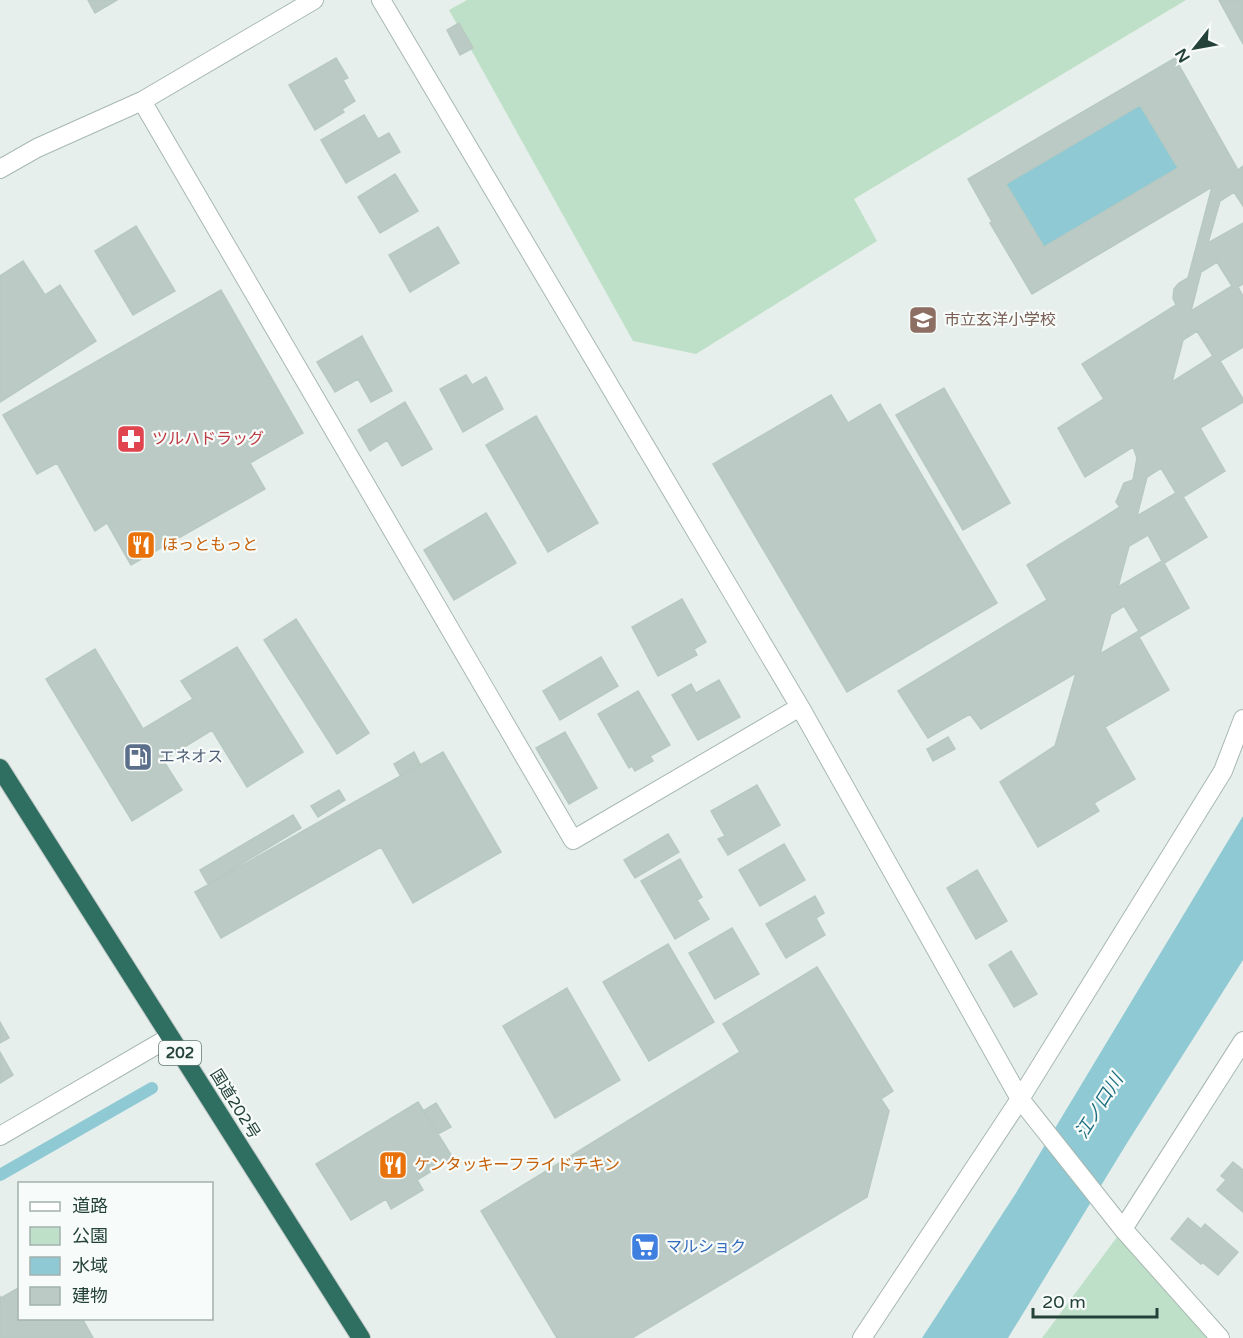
<svg xmlns="http://www.w3.org/2000/svg" width="1243" height="1338" viewBox="0 0 1243 1338" font-family="'Varela Round','Noto Sans JP',sans-serif">
<rect width="100%" height="100%" fill="#e6efeb"/>
<!-- green -->
<path fill="#bfe0c8" d="M 467,0 L 1186,0 L 854,199 L 877,241 L 696,354 L 633,341 L 449,10 Z
M 1123,1229 L 1220,1338 L 1042,1338 Z"/>
<!-- water -->
<path fill="#8ec9d4" d="M 1140,105 L 1178,168 L 1044,247 L 1006,184 Z
M 1243,816 L 1243,960 L 1127,1143 L 1008,1338 L 922,1338 L 1016,1193 Z"/>
<g fill="none" stroke-linecap="round" stroke-linejoin="round">
<!-- stream -->
<path stroke="#8ec9d4" stroke-width="12" d="M 0,1175 L 152,1088"/>
</g>
<!-- building -->
<path fill="#bbcac4" stroke="#b8c9c2" stroke-width="1.5" fill-rule="evenodd" d="M 88,0 L 117,0 L 95,13 Z
M 1219,0 L 1243,0 L 1243,44 Z
M 459,23 L 473,48 L 460,55 L 447,30 Z
M 336,58 L 348,78 L 343,80 L 355,101 L 342,109 L 344,112 L 315,130 L 289,85 Z
M 1175,58 L 1238,170 L 1243,166 L 1243,206 L 1234,192 L 1220,201 L 1208,243 L 1243,223 L 1243,284 L 1238,287 L 1243,296 L 1243,347 L 1220,361 L 1243,399 L 1243,402 L 1200,428 L 1225,471 L 1183,497 L 1207,537 L 1164,563 L 1189,608 L 1139,637 L 1169,690 L 1105,727 L 1135,779 L 1094,803 L 1099,811 L 1038,847 L 1000,782 L 1055,746 L 1076,673 L 981,729 L 970,714 L 928,738 L 898,691 L 1047,600 L 1027,565 L 1120,507 L 1116,502 L 1124,483 L 1133,480 L 1137,458 L 1133,447 L 1085,477 L 1058,428 L 1104,399 L 1082,364 L 1176,305 L 1173,298 L 1174,289 L 1179,283 L 1188,278 L 1212,187 L 1032,294 L 990,223 L 992,222 L 968,179 ZM 1140,105 L 1178,168 L 1044,247 L 1006,184 ZM 1217,262 L 1232,286 L 1191,311 L 1201,272 ZM 1197,331 L 1213,356 L 1172,382 L 1183,340 ZM 1161,468 L 1176,493 L 1137,516 L 1147,477 ZM 1148,535 L 1162,561 L 1118,587 L 1129,546 ZM 1124,606 L 1139,631 L 1100,654 L 1111,614 Z
M 364,115 L 378,139 L 389,133 L 400,152 L 346,183 L 321,140 Z
M 395,174 L 418,211 L 380,233 L 358,197 Z
M 136,226 L 175,291 L 133,315 L 95,251 Z
M 438,227 L 459,263 L 410,292 L 389,255 Z
M 23,261 L 45,295 L 60,285 L 96,341 L 0,402 L 0,276 Z
M 221,290 L 303,433 L 250,463 L 265,489 L 131,565 L 107,523 L 95,531 L 57,463 L 37,474 L 3,415 Z
M 362,336 L 392,391 L 371,402 L 358,379 L 335,392 L 317,362 Z
M 466,375 L 472,385 L 486,377 L 503,409 L 463,432 L 440,389 Z
M 944,388 L 1010,503 L 963,530 L 896,415 Z
M 831,395 L 848,423 L 880,404 L 997,603 L 847,692 L 713,464 Z
M 405,402 L 432,449 L 402,466 L 387,440 L 370,451 L 358,430 Z
M 536,416 L 598,523 L 548,552 L 486,445 Z
M 486,513 L 516,563 L 454,600 L 424,550 Z
M 682,599 L 706,642 L 694,649 L 697,655 L 658,676 L 632,627 Z
M 296,619 L 369,733 L 337,754 L 264,640 Z
M 237,647 L 303,752 L 247,787 L 212,730 L 163,760 L 182,790 L 132,821 L 46,679 L 95,649 L 143,729 L 193,699 L 181,681 Z
M 601,657 L 618,686 L 560,720 L 543,691 Z
M 719,680 L 740,717 L 698,740 L 672,695 L 691,684 L 696,693 Z
M 638,691 L 670,745 L 650,756 L 653,761 L 635,771 L 632,766 L 629,768 L 598,714 Z
M 565,732 L 597,788 L 569,804 L 536,748 Z
M 948,737 L 955,749 L 933,761 L 927,749 Z
M 414,752 L 420,764 L 400,775 L 394,764 Z
M 443,752 L 501,852 L 413,903 L 381,847 L 221,938 L 195,892 Z
M 757,785 L 780,825 L 728,855 L 718,839 L 725,836 L 711,811 Z
M 339,790 L 345,800 L 318,817 L 311,806 Z
M 293,815 L 301,828 L 208,884 L 200,870 Z
M 668,834 L 679,852 L 635,878 L 624,860 Z
M 784,844 L 805,880 L 760,906 L 739,870 Z
M 680,859 L 702,897 L 697,900 L 709,919 L 675,939 L 641,881 Z
M 977,870 L 1007,921 L 976,939 L 947,888 Z
M 815,896 L 824,913 L 816,918 L 825,935 L 786,958 L 766,924 Z
M 732,928 L 759,974 L 715,999 L 689,953 Z
M 668,944 L 714,1022 L 649,1061 L 603,982 Z
M 1011,951 L 1037,994 L 1014,1007 L 989,965 Z
M 817,967 L 893,1091 L 881,1099 L 889,1111 L 867,1197 L 632,1338 L 557,1338 L 481,1211 L 740,1052 L 723,1024 Z
M 567,988 L 620,1080 L 555,1118 L 503,1026 Z
M 0,1022 L 9,1038 L 0,1043 Z
M 0,1052 L 13,1075 L 0,1083 Z
M 418,1102 L 453,1158 L 417,1180 L 423,1190 L 391,1209 L 386,1199 L 351,1220 L 316,1164 Z
M 436,1103 L 451,1127 L 438,1134 L 423,1111 Z
M 1233,1162 L 1243,1170 L 1243,1212 L 1217,1190 L 1226,1180 L 1221,1176 Z
M 1188,1218 L 1201,1229 L 1205,1224 L 1238,1252 L 1218,1275 L 1202,1262 L 1201,1264 L 1171,1239 Z
M 20,1287 L 20,1318 L 82,1318 L 93,1338 L 0,1338 L 0,1296 L 1,1298 Z"/>
<g fill="none" stroke-linecap="round" stroke-linejoin="round">
<!-- minor casing -->
<g stroke="#a8b8b2" stroke-width="20">
<path id="minor" d="M 381,0 L 800,707 L 1020,1099 L 1123,1229 L 1220,1338
M 142,101 L 573,840 L 800,707
M 0,169 L 37,148 L 142,101 L 314,0
M 0,1136 L 170,1037
M 1123,1229 L 1243,1041
M 862,1338 L 1020,1099 L 1223,771 L 1243,719"/>
</g>
<!-- highway casing -->
<g stroke="#c2cac8" stroke-width="20">
<path id="highway" d="M 0,768 L 361,1338"/>
</g>
<!-- minor -->
<use href="#minor" stroke="#fff" stroke-width="18"/>
<!-- highway -->
<use href="#highway" stroke="#2f6f62" stroke-width="18"/>
</g>
<!-- icons -->
<defs>
<g id="school-square" transform="scale(1.5)"><rect x="-9" y="-9" width="18" height="18" rx="4" fill="#8d6e63" stroke="#f7fbf9"/><path d="M0-5L7-2L0 1L-7-2ZM-4 1L0 2.5L4 1V4Q0 6-4 4Z" fill="#fff"/></g>
<g id="pharmacy-square" transform="scale(1.5)"><rect x="-9" y="-9" width="18" height="18" rx="4" fill="#e0444e" stroke="#f7fbf9"/><path d="M-2-6h4v4h4v4h-4v4h-4v-4h-4v-4h4Z" fill="#fff"/></g>
<g id="restaurant-square" transform="scale(1.5)"><rect x="-9" y="-9" width="18" height="18" rx="4" fill="#e8710a" stroke="#f7fbf9"/><path d="M-5-6h1v4h1v-4h1v4h1v-4h1v5L-1.5 .5V6h-2V.5L-5-1ZM5-6V6H3V1.5H1.5Q1.5-4 5-6Z" fill="#fff"/></g>
<g id="fuel-square" transform="scale(1.5)"><rect x="-9" y="-9" width="18" height="18" rx="4" fill="#5c6f8a" stroke="#f7fbf9"/><path d="M-5.5-6h7V0h2V4h1.3V-2.5L3-4.5l.8-.8L6-3V5H2.5V1h-1V6h-7ZM-4.2-4.7v3.2H.2V-4.7Z" fill="#fff"/></g>
<g id="supermarket-square" transform="scale(1.5)"><rect x="-9" y="-9" width="18" height="18" rx="4" fill="#3f7fe0" stroke="#f7fbf9"/><path d="M-6-5.5h2.5l.6 2H6L4.5 2H-2.5L-4.4-4H-6ZM-1.5 3.2a1.3 1.3 0 1 0 .1 0ZM3 3.2a1.3 1.3 0 1 0 .1 0Z" fill="#fff"/></g>
</defs>
<g fill-rule="evenodd">
<use href="#school-square" x="923" y="320"/>
<use href="#pharmacy-square" x="131" y="439"/>
<use href="#restaurant-square" x="141" y="545"/>
<use href="#fuel-square" x="138" y="757"/>
<use href="#restaurant-square" x="393" y="1165"/>
<use href="#supermarket-square" x="645" y="1247"/>
</g>
<g text-anchor="middle" dominant-baseline="central" stroke-width="4.5" stroke-linejoin="round" paint-order="stroke">
<!-- shield labels -->
<rect fill="#f7fbf9" stroke="#637a73" stroke-width="1.5" x="159" y="1041" width="42" height="24" rx="4.5"/>
<g font-size="15" font-weight="bold" fill="#24423a">
<text x="180" y="1053">202</text>
</g>
<!-- education labels -->
<g font-size="16" fill="#785e54" stroke="#f7fbf9" text-anchor="start">
<text x="944" y="320">市立玄洋小学校</text>
</g>
<!-- health labels -->
<g font-size="16" fill="#be3a42" stroke="#f7fbf9" text-anchor="start">
<text x="152" y="439">ツルハドラッグ</text>
</g>
<!-- food labels -->
<g font-size="16" fill="#c56008" stroke="#f7fbf9" text-anchor="start">
<text x="162" y="545">ほっともっと</text>
<text x="414" y="1165">ケンタッキーフライドチキン</text>
</g>
<!-- service labels -->
<g font-size="16" fill="#4e5e75" stroke="#f7fbf9" text-anchor="start">
<text x="159" y="757">エネオス</text>
</g>
<!-- street labels -->
<g font-size="16" fill="#24423a" stroke="#f7fbf9">
<text transform="translate(235 1104) rotate(58)">国道202号</text>
</g>
<!-- shop labels -->
<g font-size="16" fill="#366cbe" stroke="#f7fbf9" text-anchor="start">
<text x="666" y="1247">マルショク</text>
</g>
<!-- water labels -->
<g font-size="18" font-style="italic" fill="#1c6f80" stroke="#f7fbf9">
<text transform="translate(1099 1106) rotate(-58)">江ノ口川</text>
</g>
</g>
<!-- legend -->
<rect x="18" y="1182" width="195" height="138" fill="#f7fbf9" stroke="#a3b1ad" stroke-width="1.5"/>
<rect x="30" y="1202" width="30" height="9" fill="#ffffff" stroke="#a3b1ad" stroke-width="1.5"/>
<text x="72" y="1212" font-size="18" fill="#24423a">道路</text>
<rect x="30" y="1227" width="30" height="18" fill="#bfe0c8" stroke="#a3b1ad" stroke-width="1.5"/>
<text x="72" y="1242" font-size="18" fill="#24423a">公園</text>
<rect x="30" y="1257" width="30" height="18" fill="#8ec9d4" stroke="#a3b1ad" stroke-width="1.5"/>
<text x="72" y="1272" font-size="18" fill="#24423a">水域</text>
<rect x="30" y="1287" width="30" height="18" fill="#bbcac4" stroke="#a3b1ad" stroke-width="1.5"/>
<text x="72" y="1302" font-size="18" fill="#24423a">建物</text>
<!-- north arrow -->
<g transform="translate(1195 48) rotate(239)" stroke="#f7fbf9" stroke-width="4.5" paint-order="stroke">
<path d="M0-4.5L10 22L0 15L-10 22Z" fill="#24423a"/>
<text y="-9" font-size="16" font-weight="bold" text-anchor="middle" fill="#24423a">N</text>
</g>
<!-- scale -->
<path d="M1033 1308v9h124v-9" fill="none" stroke="#24423a" stroke-width="3"/>
<text x="1042" y="1308" font-size="18" fill="#24423a" stroke="#f7fbf9" stroke-width="4.5" paint-order="stroke">20 m</text>
</svg>
